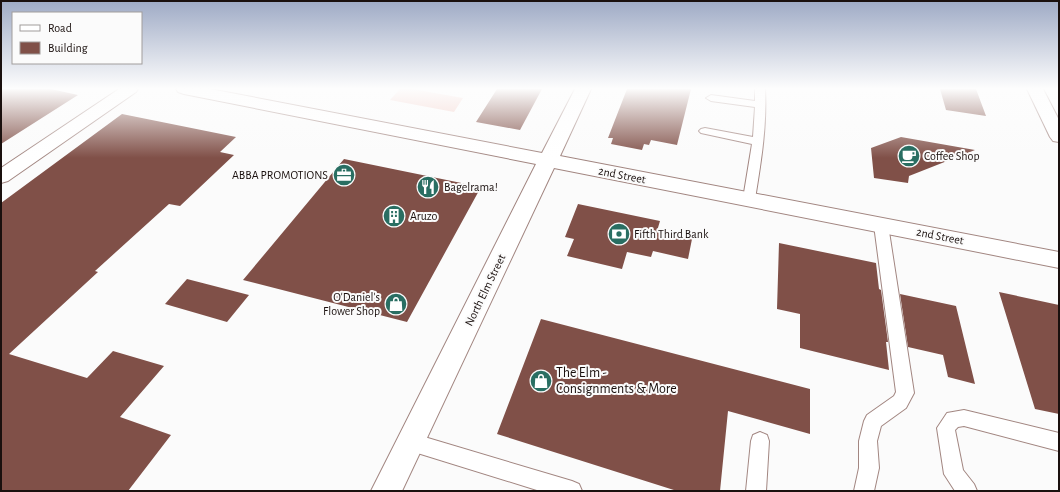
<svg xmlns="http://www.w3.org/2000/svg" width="1060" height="492" viewBox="0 0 1060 492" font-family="'Alegreya Sans',sans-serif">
<rect width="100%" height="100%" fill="#fbfbfb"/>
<!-- green -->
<path fill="#f2cac3" d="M 400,89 L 412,89 L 463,98 L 454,112 L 390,100 Z"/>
<!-- building -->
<path fill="#805048" d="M 1,89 L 51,89 L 78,95 L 1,144 Z
M 497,89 L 542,89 L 520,130 L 476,122 Z
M 627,89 L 691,89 L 677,145 L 651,140 L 649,145 L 644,144 L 642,150 L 611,144 L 613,138 L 608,138 Z
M 940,89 L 976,89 L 986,116 L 946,110 Z
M 122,114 L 236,137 L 220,152 L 234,155 L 180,206 L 169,204 L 95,271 L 98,272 L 9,354 L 87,378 L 113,351 L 164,366 L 120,417 L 171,435 L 128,491 L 1,491 L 1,203 Z
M 901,137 L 975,150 L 909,176 L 908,183 L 874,178 L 871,148 Z
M 344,159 L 481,187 L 407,322 L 243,280 Z
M 578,204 L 660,221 L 657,231 L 692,239 L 688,259 L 653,251 L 651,257 L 627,252 L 622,269 L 567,256 L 574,239 L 565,237 Z
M 779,243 L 876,263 L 879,289 L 881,290 L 888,342 L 886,342 L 889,370 L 800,348 L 800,314 L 777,309 Z
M 187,279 L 249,295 L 227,322 L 165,304 Z
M 999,292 L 1059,305 L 1059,414 L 1035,409 Z
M 900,294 L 956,306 L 975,384 L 948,377 L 943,355 L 908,347 Z
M 541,319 L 810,389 L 810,434 L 728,411 L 720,491 L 677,491 L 497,434 Z"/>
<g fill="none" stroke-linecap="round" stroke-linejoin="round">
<!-- lane casing -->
<g stroke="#a28681" stroke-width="2">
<path id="lane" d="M 755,89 L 765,89 C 767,126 761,162 755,199 L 754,202 L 749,203 L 744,202 L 743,199 L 752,144 L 701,133 L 699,131 L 701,129 L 705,128 L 753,137 L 755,107 L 711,101 L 706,98 L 711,95 L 755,101 Z
M 881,220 L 886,222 L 888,225 L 914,393 L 906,408 L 881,426 L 877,441 L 879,468 L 874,491 L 854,491 L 859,468 L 859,441 L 864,421 L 867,415 L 894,396 L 896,392 L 874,225 L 876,222 Z
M 964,410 L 1059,433 L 1059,451 L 964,426 L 958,427 L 955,430 L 963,470 L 974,484 L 977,491 L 955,491 L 944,474 L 937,428 L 947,413 Z
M 760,432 L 767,435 L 769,441 L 766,491 L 746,491 L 751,441 L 753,435 Z
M 411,433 L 572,481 L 579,484 L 582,491 L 540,491 L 411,451 L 404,448 L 402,442 L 404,436 Z"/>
</g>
<!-- secondary casing -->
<g stroke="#a28681" stroke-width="2">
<path id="secondary" d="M 119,89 L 138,89 L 136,92 L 8,181 L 1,183 L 1,168 Z
M 176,89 L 210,89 L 542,153 L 575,89 L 591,89 L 560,156 L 1059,252 L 1059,268 L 554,168 L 402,491 L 371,491 L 536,164 L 184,94 L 178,92 Z"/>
</g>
<!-- primary casing -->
<g stroke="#a28681" stroke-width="2">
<path id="primary" d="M 1027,89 L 1043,89 L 1059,120 L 1059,142 L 1053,141 L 1050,137 Z"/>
</g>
<!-- lane -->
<use href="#lane" fill="#fff" fill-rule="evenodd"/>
<!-- secondary -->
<use href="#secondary" fill="#fff" fill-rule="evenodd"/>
<!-- primary -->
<use href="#primary" fill="#fff" fill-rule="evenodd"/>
</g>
<!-- sky -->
<linearGradient id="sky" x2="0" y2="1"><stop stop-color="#9eaac5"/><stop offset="0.56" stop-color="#fdfdfd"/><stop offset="1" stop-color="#fdfdfd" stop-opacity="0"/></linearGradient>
<rect width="1060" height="158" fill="url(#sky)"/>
<!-- icons -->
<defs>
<g id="cafe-disc" transform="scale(1.15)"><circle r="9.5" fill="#296e62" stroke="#fbfbfb"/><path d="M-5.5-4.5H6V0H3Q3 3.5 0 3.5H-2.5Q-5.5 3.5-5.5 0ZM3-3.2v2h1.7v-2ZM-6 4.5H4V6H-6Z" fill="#fff"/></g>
<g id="office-disc" transform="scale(1.15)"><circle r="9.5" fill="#296e62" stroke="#fbfbfb"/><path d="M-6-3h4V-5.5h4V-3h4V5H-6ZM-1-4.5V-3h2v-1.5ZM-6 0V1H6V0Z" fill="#fff"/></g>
<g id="restaurant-disc" transform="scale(1.15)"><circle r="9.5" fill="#296e62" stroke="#fbfbfb"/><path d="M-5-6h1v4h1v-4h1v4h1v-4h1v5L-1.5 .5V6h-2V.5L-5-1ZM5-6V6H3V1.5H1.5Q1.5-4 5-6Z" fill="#fff"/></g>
<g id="building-disc" transform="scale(1.15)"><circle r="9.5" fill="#296e62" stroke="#fbfbfb"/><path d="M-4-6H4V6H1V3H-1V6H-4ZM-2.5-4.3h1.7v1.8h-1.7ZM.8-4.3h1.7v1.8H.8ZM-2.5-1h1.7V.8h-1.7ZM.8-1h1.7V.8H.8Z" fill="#fff"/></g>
<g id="bank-disc" transform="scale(1.15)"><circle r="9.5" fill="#296e62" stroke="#fbfbfb"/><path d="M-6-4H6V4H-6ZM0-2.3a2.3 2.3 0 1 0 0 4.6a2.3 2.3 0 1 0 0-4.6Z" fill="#fff"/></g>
<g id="shop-disc" transform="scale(1.15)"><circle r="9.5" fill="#296e62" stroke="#fbfbfb"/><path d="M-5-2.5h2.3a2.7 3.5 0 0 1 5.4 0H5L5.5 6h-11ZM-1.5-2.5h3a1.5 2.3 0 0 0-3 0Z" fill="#fff"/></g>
</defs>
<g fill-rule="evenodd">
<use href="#cafe-disc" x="909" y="156"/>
<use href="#office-disc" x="344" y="175"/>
<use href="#restaurant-disc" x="428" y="187"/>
<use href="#building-disc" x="394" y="216"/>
<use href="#bank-disc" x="619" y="234"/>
<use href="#shop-disc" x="396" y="304"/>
<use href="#shop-disc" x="541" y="381"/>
</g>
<g text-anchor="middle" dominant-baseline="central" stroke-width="4" stroke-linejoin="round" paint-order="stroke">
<!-- poi labels -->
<g font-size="12" fill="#1a100e" stroke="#fbfbfb" text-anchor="start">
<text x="924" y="156">Coffee Shop</text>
<text x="328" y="175" text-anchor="end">ABBA PROMOTIONS</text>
<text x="444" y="187">Bagelrama!</text>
<text x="410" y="216">Aruzo</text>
<text x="634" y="234">Fifth Third Bank</text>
<text x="380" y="297" text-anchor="end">O'Daniel's<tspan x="380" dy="14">Flower Shop</tspan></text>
</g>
<!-- street labels -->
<g font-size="12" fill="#1a100e" stroke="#fbfbfb">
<text transform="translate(622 175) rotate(11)">2nd Street</text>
<text transform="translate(940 236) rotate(11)">2nd Street</text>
<text transform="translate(485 290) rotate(-64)">North Elm Street</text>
</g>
<!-- near-poi labels -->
<g font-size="14" fill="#1a100e" stroke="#fbfbfb" text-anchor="start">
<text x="556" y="373">The Elm -<tspan x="556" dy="16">Consignments &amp; More</tspan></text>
</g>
</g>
<!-- border -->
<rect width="1060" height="492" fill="none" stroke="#1a100e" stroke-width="4"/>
<!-- legend -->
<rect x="12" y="12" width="130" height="52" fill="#fbfbfb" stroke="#a19d9c"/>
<rect x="20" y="25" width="20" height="6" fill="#ffffff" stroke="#a19d9c"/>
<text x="48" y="32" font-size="12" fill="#1a100e">Road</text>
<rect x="20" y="42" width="20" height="12" fill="#805048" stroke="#a19d9c"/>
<text x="48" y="52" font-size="12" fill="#1a100e">Building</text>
</svg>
